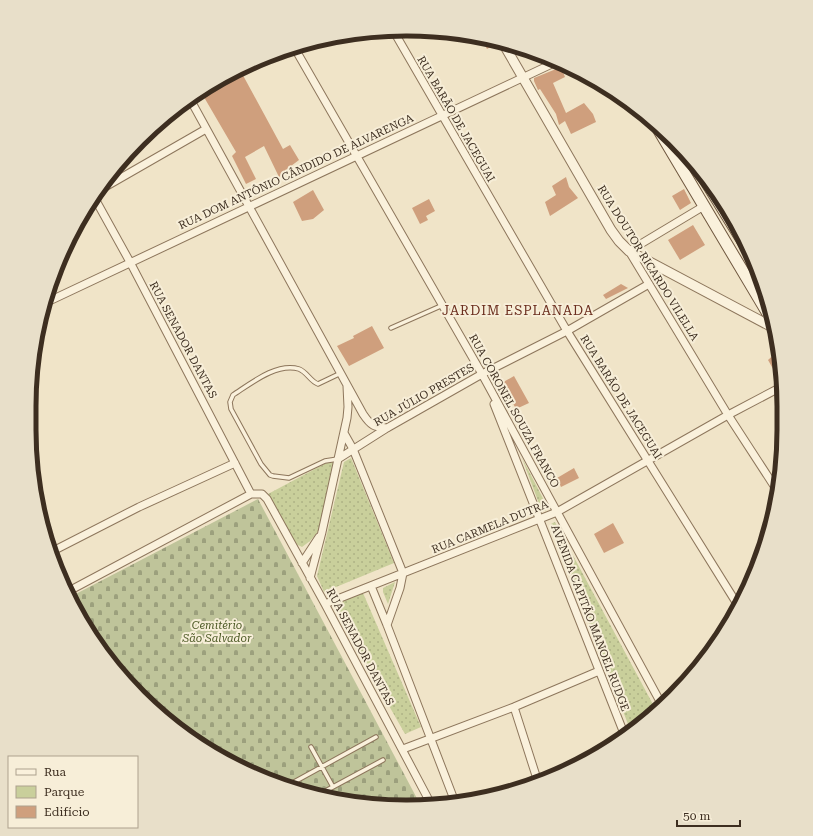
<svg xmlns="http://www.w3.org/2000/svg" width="813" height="836" viewBox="0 0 813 836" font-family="'Roboto Serif',serif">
<defs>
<pattern id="green-dots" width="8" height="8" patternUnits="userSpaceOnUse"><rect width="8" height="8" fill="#c9cf9b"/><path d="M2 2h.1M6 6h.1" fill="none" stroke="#aeb285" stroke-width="1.8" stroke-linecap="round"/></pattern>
<pattern id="cemetery-stones" width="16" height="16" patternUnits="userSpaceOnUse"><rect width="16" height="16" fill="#bfc49a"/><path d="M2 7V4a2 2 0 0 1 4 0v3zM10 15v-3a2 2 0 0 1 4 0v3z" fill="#9ca07d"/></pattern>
</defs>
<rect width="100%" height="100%" fill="#f0e4c8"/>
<!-- green -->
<path fill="url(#green-dots)" d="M 351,458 L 394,563 L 324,592 L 317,576 L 344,462 Z
M 522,458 L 548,508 L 545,511 L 541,509 Z
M 330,461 L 334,462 L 320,529 L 310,541 L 302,547 L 296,544 L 268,494 Z
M 555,522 L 656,710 L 631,732 L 551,524 Z
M 395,582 L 388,604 L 383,592 L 383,588 Z
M 363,593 L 421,727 L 405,734 L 346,630 L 337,609 L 340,602 Z"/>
<!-- cemetery -->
<path fill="url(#cemetery-stones)" d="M 258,499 L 421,806 L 357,804 L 285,787 L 197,744 L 140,697 L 93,639 L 70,597 Z"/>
<!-- building -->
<path fill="#cf9f7d" d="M 481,38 L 491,40 L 494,45 L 487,49 Z
M 561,67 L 565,77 L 553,83 L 566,113 L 584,103 L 593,114 L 596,122 L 571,134 L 565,121 L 559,125 L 556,114 L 540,89 L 538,90 L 534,81 L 534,78 Z
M 239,68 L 283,149 L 290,145 L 299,160 L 287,169 L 289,173 L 279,177 L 264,146 L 245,157 L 256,179 L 246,184 L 232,156 L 236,152 L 201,92 Z
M 566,177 L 569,187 L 578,198 L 550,216 L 545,202 L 556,195 L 552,186 Z
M 684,189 L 691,203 L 680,210 L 672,196 Z
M 313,190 L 324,210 L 313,219 L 302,221 L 293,202 Z
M 429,199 L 435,211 L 426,216 L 428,220 L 420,224 L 412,208 Z
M 693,225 L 705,245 L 680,260 L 668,240 Z
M 621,284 L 628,288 L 606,299 L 603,295 Z
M 372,326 L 384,348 L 349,366 L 337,346 L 354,338 L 353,336 Z
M 778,351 L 781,371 L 776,374 L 768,360 Z
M 514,376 L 529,403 L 516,409 L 506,391 L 502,393 L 498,385 Z
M 574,468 L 579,478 L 561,487 L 557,478 Z
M 613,523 L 624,543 L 604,553 L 594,534 Z"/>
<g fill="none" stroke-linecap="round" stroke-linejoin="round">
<!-- service casing -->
<g stroke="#8d765c" stroke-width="5.5">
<path id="service" d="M 391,328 L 443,305
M 338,459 L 325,461 L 289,478 L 273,476 L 270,475 L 261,464 L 231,409 L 230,402 L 233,395 C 250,384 277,362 299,369 C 307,372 310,381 318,384 L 341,373
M 74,605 L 81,617
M 311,747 L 333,787
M 285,787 L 376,737
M 318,795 L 383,760"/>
</g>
<!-- minor casing -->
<g stroke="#8d765c" stroke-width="9">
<path id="minor" d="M 393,30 L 567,331 L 739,607
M 294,47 L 482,374 L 662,705
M 190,99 L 363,414 C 371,426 374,427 387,428
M 98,191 L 206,129
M 94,197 L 130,262 L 251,494
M 704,206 L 629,251 L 728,415 L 778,492
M 45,303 L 556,62
M 494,404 L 625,736
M 344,433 L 353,449 L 403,573 L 400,588 L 387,625
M 338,459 L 387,428 L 482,374 L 567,331 L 649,284
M 51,552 L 139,507 L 235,463
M 302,563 L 319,537
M 310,578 L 322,532 L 347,418 L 348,407 L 347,386
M 371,586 L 387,625 L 455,802
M 67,592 L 251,494 L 262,494 L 267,499 L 325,604 L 432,806
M 325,604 L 557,512 L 728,415 L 783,386
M 514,707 L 538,782
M 403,749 L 514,707 L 599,671"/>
</g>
<!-- tertiary casing -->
<g stroke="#8d765c" stroke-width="11">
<path id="tertiary" d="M 503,43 L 611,230 L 619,241 L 629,251 L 774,328"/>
</g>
<!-- secondary casing -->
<g stroke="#6f573f" stroke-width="13">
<path id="secondary" d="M 654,122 L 773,322
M 699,170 L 750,253"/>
</g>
<!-- service -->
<use href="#service" stroke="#faf1dc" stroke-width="3.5"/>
<!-- minor -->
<use href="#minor" stroke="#faf1dc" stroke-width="7"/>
<!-- tertiary -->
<use href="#tertiary" stroke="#faf1dc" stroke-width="9"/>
<!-- secondary -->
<use href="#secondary" stroke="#faf1dc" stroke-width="11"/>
</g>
<g text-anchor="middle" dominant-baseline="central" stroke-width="4" stroke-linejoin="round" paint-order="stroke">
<!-- street labels -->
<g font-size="11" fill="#3d2e20" stroke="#f7eed8">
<text transform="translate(456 119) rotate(60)">RUA BARÃO DE JACEGUAI</text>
<text transform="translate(296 172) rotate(-25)">RUA DOM ANTÔNIO CÂNDIDO DE ALVARENGA</text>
<text transform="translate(648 263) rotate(58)">RUA DOUTOR RICARDO VILELLA</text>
<text transform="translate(183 340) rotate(62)">RUA SENADOR DANTAS</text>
<text transform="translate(424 395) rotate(-30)">RUA JÚLIO PRESTES</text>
<text transform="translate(621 397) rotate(58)">RUA BARÃO DE JACEGUAI</text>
<text transform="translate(514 411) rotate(61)">RUA CORONEL SOUZA FRANCO</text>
<text transform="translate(490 527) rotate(-22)">RUA CARMELA DUTRA</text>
<text transform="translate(590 618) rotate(69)">AVENIDA CAPITÃO MANOEL RUDGE</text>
<text transform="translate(360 647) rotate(62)">RUA SENADOR DANTAS</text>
</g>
<!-- park labels -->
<g font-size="11" font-style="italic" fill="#4d5a26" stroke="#f7eed8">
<text x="217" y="625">Cemitério<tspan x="217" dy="13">São Salvador</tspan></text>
</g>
<!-- quarter labels -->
<g font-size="13" letter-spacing="1" fill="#6b2e1e" stroke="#f7eed8">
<text x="518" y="310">JARDIM ESPLANADA</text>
</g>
</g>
<!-- crop -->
<path d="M0 0H813V836H0ZM406 36H407A370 370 0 0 1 777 406V430A370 370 0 0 1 407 800H406A370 370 0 0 1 36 430V406A370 370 0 0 1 406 36Z" fill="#e8dfc9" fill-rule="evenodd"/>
<path fill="none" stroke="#3d2e20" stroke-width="5" d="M406 36H407A370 370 0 0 1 777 406V430A370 370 0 0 1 407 800H406A370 370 0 0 1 36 430V406A370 370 0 0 1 406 36Z"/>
<!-- legend -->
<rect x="8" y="756" width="130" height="72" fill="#f7eed8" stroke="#ada18e"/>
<rect x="16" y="769" width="20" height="6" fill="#faf1dc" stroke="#ada18e"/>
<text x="44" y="776" font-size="12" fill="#3d2e20">Rua</text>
<rect x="16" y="786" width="20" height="12" fill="#c9cf9b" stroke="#ada18e"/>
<text x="44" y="796" font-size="12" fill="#3d2e20">Parque</text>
<rect x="16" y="806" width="20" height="12" fill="#cf9f7d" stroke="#ada18e"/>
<text x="44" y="816" font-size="12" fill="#3d2e20">Edifício</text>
<!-- scale -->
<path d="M677 820v6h63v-6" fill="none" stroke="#3d2e20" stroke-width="2"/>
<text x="683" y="820" font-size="12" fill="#3d2e20" stroke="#f7eed8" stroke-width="3" paint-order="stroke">50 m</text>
</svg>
